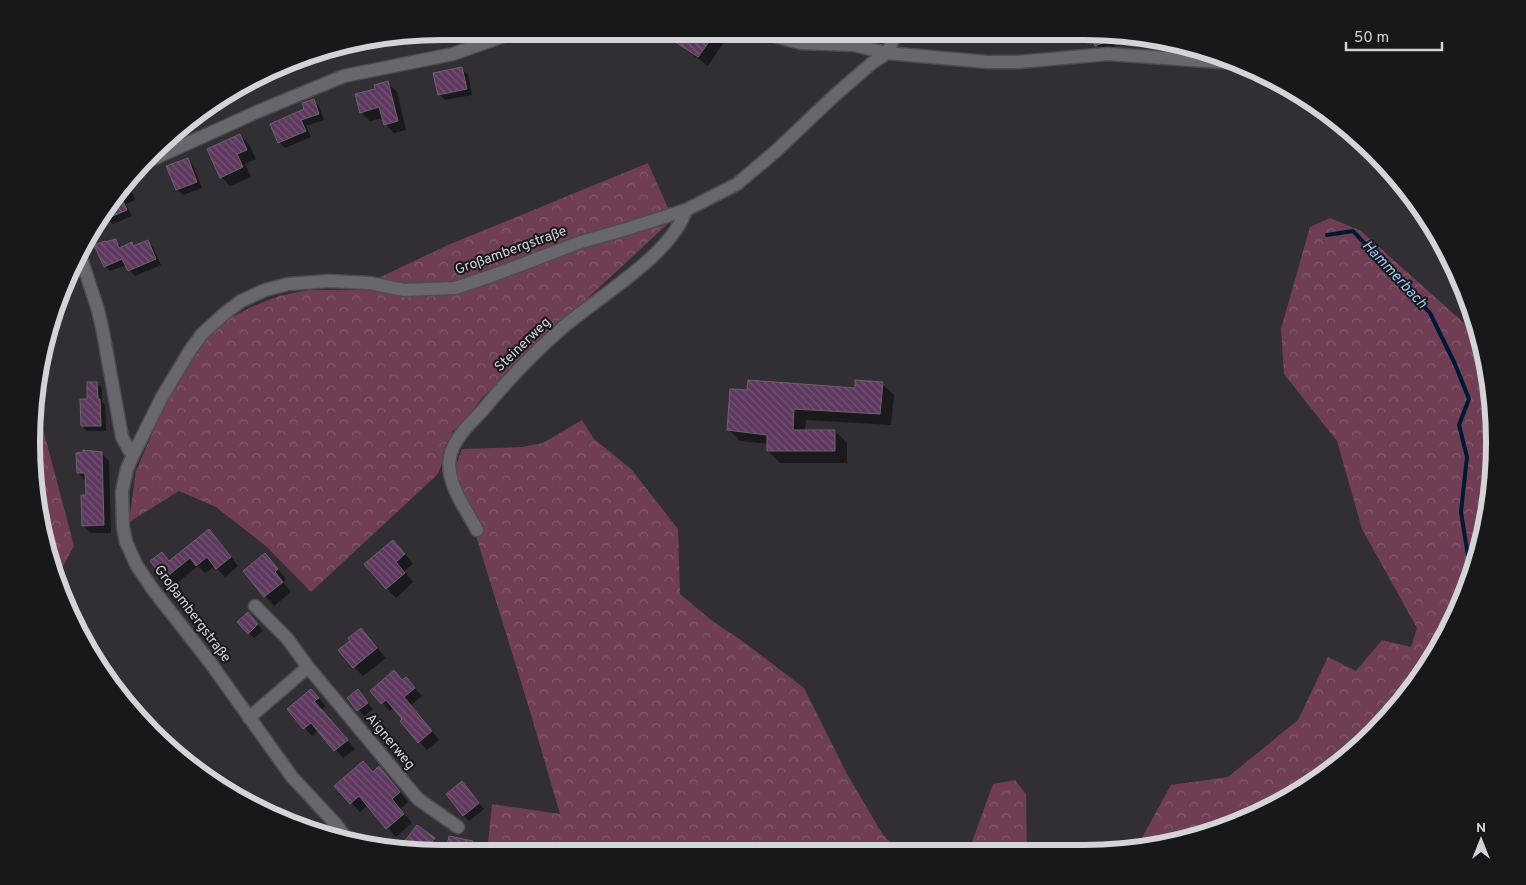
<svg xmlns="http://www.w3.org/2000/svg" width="1526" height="885" viewBox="0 0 1526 885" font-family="Overpass,sans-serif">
<defs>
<pattern id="forest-crowns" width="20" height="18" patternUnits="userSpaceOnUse" patternTransform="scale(1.25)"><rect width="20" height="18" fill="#6f3e55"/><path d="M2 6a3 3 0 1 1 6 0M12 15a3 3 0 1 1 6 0" fill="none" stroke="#83596d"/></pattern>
<pattern id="building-back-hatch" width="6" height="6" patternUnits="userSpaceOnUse" patternTransform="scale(1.25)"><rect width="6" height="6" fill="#5f3860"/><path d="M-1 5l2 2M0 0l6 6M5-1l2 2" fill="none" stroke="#755476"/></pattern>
</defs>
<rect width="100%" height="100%" fill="#312f34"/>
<!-- forest -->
<path fill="url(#forest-crowns)" d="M 648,163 L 673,219 L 509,371 L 481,399 L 459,428 L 453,431 L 438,474 L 311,592 L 267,547 L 216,507 L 179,491 L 129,522 L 136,471 L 162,411 L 185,369 L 204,342 L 225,321 L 251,307 L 279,296 L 309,290 L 353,290 L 448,245 Z
M 1330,218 L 1361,231 L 1473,331 L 1477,328 L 1487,362 L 1495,442 L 1487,522 L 1464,600 L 1426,671 L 1374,733 L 1289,799 L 1215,832 L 1140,847 L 1139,843 L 1171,785 L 1228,777 L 1298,720 L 1328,657 L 1356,671 L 1382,640 L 1411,647 L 1417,628 L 1362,529 L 1337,441 L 1284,374 L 1281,329 L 1310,227 Z
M 38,410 L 74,546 L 57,577 L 32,469 Z
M 582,420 L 594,439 L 631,469 L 678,529 L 680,594 L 711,620 L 745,643 L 804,688 L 847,774 L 883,835 L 901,853 L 487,853 L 492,804 L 560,814 L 530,711 L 455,468 L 462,449 L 522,447 L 543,443 Z
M 1015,780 L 1026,794 L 1027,853 L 968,853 L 993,784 Z"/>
<!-- shadow -->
<path fill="#0007" d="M 682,32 L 710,32 L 723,43 L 708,66 L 685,49 L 676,40 Z
M 944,32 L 1014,32 L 1014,34 L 984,37 L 980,33 Z
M 1019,32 L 1032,32 L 1033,41 L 1022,42 L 1019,39 Z
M 1038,32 L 1058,32 L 1040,34 Z
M 1091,32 L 1111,32 L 1123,35 L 1112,39 L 1117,50 L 1105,54 L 1096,45 Z
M 1198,50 L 1216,53 L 1225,58 L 1204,58 L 1198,52 Z
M 462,69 L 468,75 L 472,95 L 445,100 L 439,94 Z
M 387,83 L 397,92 L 406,130 L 394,133 L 385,124 L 383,118 L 370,121 L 361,112 L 377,90 Z
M 313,101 L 319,106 L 324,120 L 306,126 L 311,137 L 285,148 L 279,142 L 271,124 L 305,109 Z
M 240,135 L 249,144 L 256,159 L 245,164 L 251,177 L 230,186 L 221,177 Z
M 188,159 L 193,165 L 202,188 L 183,195 L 177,189 Z
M 126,186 L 132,192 L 135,200 L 126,204 L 132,216 L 113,224 L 107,219 L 103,211 Z
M 115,240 L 122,248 L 131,243 L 135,247 L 147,241 L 153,247 L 161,265 L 135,276 L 129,270 L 126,265 L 110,271 L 105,266 Z
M 96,383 L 102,388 L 102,402 L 105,405 L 106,431 L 87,431 L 82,426 L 88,400 Z
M 882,384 L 894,395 L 891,425 L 806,420 L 805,431 L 835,431 L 847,443 L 847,463 L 780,463 L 768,451 L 768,444 L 740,441 L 728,429 L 856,389 Z
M 101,453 L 109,461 L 111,533 L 91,533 L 83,526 L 87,496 L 86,481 L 78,473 Z
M 209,531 L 217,539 L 238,566 L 225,577 L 215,566 L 205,573 L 198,566 L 173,586 L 165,578 L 170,562 Z
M 402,550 L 413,564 L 404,571 L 413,582 L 396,598 L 366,565 Z
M 265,554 L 286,579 L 283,582 L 291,592 L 274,606 L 244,571 Z
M 254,620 L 263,631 L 254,638 L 249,633 Z
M 361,629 L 386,658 L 363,676 L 354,667 L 351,641 Z
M 406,679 L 422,696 L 411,705 L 439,740 L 427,750 L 402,722 L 404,720 L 394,708 L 390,711 L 372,691 L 403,681 Z
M 311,690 L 326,706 L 321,710 L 355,749 L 343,758 L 319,730 L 312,736 L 288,709 Z
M 363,697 L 373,709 L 364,716 L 348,698 Z
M 373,773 L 388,777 L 408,802 L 400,809 L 412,823 L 396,837 L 368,805 L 360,812 L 336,786 Z
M 462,783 L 484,809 L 469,821 L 463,815 Z
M 434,839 L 440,845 L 434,853 L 418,853 Z
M 472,842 L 478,848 L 477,853 L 447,853 Z"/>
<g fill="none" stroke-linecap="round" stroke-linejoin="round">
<!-- stream -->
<path stroke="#001834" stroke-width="4" d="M 1148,40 L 1152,44
M 1327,235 L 1353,231 L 1430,313 L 1455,364 L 1469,399 L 1459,425 L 1467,457 L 1461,512 L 1471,575"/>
</g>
<!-- building -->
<path fill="url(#building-back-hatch)" stroke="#6a656a" d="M 680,32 L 716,32 L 698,57 L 674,41 Z
M 1090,32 L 1105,32 L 1108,41 L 1095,46 Z
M 462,67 L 467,89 L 438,95 L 433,73 Z
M 388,81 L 398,121 L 384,125 L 379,107 L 360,113 L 355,94 L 375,89 L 374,85 Z
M 314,99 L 319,114 L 301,120 L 306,131 L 278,143 L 270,124 L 304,109 L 302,103 Z
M 240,134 L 247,150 L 237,154 L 243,167 L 220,178 L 207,149 Z
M 188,158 L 197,182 L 176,190 L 166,166 Z
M 120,194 L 127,210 L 106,219 L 102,212 Z
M 116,239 L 119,248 L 132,242 L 133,246 L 148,240 L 156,259 L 128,271 L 122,259 L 104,267 L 94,245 L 105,241 L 105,242 Z
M 748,380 L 855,388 L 855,380 L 883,382 L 880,414 L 794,409 L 793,430 L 835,430 L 835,451 L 767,451 L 767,435 L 727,430 L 730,389 L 747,390 Z
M 87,382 L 97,382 L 98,399 L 100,399 L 101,426 L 81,426 L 80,399 L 87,399 Z
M 83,450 L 102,452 L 104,525 L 82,526 L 81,495 L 86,495 L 85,473 L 77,473 L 76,453 L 83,452 Z
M 209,529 L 231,557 L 216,569 L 207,557 L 196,566 L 190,558 L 164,579 L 150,561 L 162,552 L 169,561 Z
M 393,540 L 405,554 L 396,562 L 405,573 L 386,589 L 364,564 Z
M 265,553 L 278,569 L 275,572 L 283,582 L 264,597 L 243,571 Z
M 248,612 L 258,624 L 248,634 L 237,622 Z
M 361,628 L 377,648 L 353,668 L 338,650 L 350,641 L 348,638 Z
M 394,670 L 402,680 L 406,677 L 415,688 L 404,697 L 432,731 L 418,743 L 400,721 L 402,719 L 386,700 L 381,704 L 370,691 Z
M 311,689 L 319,698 L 314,701 L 348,740 L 334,751 L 311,723 L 303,729 L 287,709 Z
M 358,689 L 368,703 L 357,711 L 347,698 Z
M 363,761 L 373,772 L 379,766 L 400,792 L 392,799 L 404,814 L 386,829 L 359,796 L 350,804 L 334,786 Z
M 462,781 L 479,803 L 463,816 L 446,794 Z
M 417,825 L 435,838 L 424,853 L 418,853 L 404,842 Z
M 449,836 L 473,841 L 470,853 L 446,853 Z"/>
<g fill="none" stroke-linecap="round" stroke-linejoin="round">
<!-- minor casing -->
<g stroke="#4d4c50" stroke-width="15">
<path id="minor" d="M 758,32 L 801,43 L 854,45 L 887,53
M 887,53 L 897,32
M 153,159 L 259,111 L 344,76 L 453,54 L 518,31
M 81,258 L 98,310 L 102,327 L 122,437 L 129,450 L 133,455
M 477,530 C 466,509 445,482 450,457 C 453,439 470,424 482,411 C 506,382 532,354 561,329 C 597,297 671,256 686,210
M 255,606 L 286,637 L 308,667 L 418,799 L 458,827
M 249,718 L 308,667
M 347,839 L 334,822 L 292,777 L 209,661 L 154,591 L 137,566 L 126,542 L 123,527 L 122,491 L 127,469 L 133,455 L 162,397 L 189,352 L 202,334 L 224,314 L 241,301 L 265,290 L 288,284 L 329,281 L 370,283 L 404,290 L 455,288 L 491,276 L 581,242 L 630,228 L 686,210 L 737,184 L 776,151 L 835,95 L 872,63 L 887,53 L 987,62 L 1018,62 L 1108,54 L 1235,63"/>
</g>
<!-- minor -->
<use href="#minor" stroke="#69676d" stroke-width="12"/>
</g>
<g text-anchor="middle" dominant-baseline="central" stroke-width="4" stroke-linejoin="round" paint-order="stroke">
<!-- street labels -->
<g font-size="14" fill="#d4d3d7" stroke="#18171a">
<text transform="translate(511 251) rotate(-20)">Großambergstraße</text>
<text transform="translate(523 345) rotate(-44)">Steinerweg</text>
<text transform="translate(192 614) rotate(53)">Großambergstraße</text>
<text transform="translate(390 742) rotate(50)">Aignerweg</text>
</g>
<!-- water labels -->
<g font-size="15" font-style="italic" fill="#97c6fa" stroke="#18171a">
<text transform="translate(1394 275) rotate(47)">Hammerbach</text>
</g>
</g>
<!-- crop -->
<path d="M0 0H1526V885H0ZM442 40H1084A402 402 0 0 1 1486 442V443A402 402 0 0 1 1084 845H442A402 402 0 0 1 40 443V442A402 402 0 0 1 442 40Z" fill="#18171a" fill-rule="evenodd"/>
<path fill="none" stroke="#d4d3d7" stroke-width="6" d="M442 40H1084A402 402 0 0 1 1486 442V443A402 402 0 0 1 1084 845H442A402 402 0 0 1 40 443V442A402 402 0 0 1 442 40Z"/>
<!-- north arrow -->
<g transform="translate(1481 840)" stroke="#18171a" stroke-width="4" paint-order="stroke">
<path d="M0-4L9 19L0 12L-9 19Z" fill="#d4d3d7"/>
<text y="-8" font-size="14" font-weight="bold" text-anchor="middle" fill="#d4d3d7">N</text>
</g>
<!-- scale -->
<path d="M1346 42v8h96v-8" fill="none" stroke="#d4d3d7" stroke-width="2.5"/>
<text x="1354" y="42" font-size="15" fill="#d4d3d7" stroke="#18171a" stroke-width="4" paint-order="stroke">50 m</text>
</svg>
